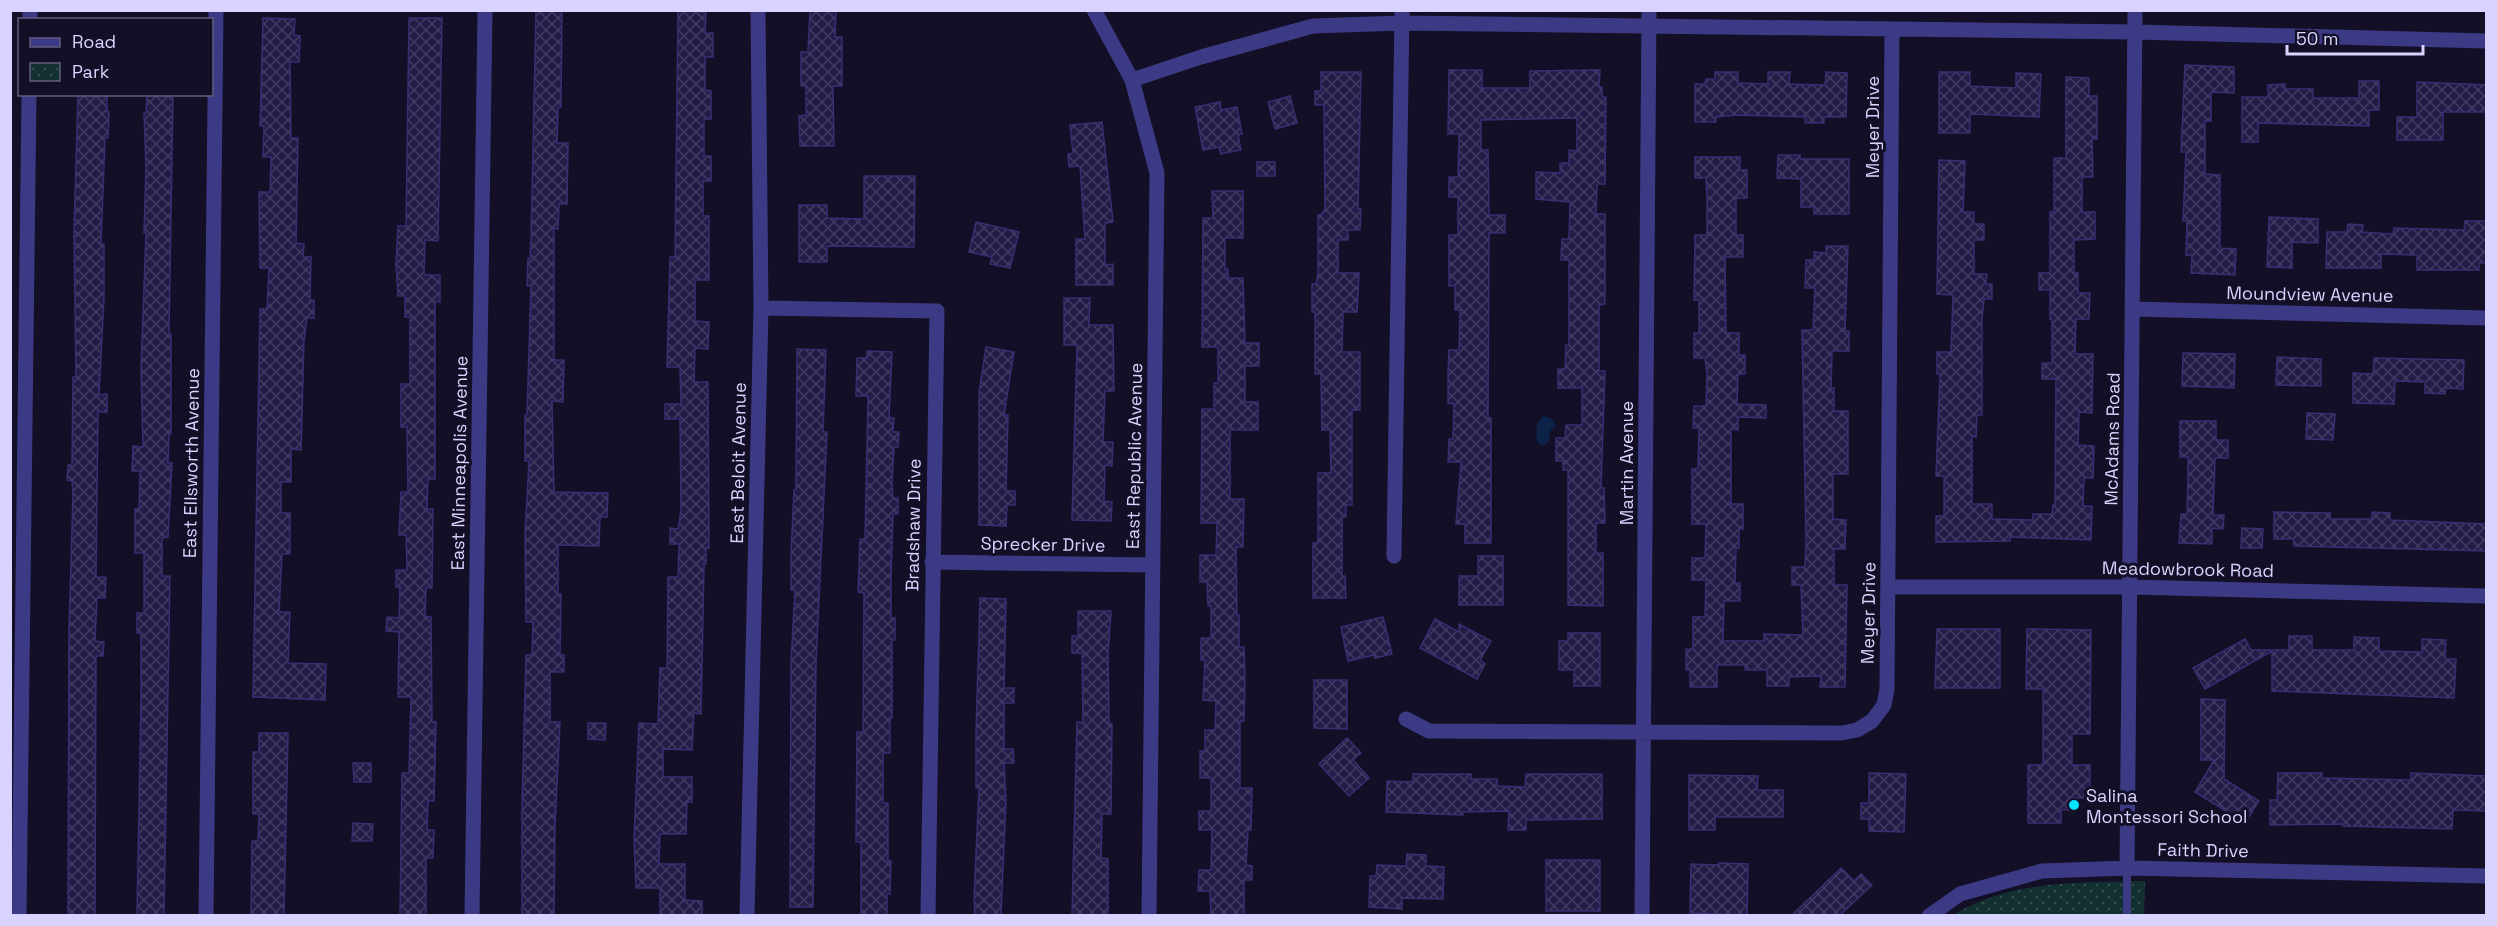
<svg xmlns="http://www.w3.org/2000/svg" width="2497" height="926" viewBox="0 0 2497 926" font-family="'Space Grotesk',sans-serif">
<defs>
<pattern id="park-dots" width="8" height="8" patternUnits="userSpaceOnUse" patternTransform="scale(1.5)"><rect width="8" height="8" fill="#12302f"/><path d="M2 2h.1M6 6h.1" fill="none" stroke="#344d4e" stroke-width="1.8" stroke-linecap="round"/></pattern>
<pattern id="building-cross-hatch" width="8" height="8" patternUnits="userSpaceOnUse" patternTransform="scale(1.5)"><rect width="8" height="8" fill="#241b47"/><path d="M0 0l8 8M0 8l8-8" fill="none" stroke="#433b63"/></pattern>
</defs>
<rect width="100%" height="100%" fill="#130f26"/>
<!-- park -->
<path fill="url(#park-dots)" d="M 2145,881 L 2144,915 L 1952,916 C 2009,879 2080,883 2145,881 Z"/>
<!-- water -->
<path fill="#0c2248" d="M 1544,416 L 1552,419 L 1556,427 L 1550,431 L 1549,441 L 1543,446 L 1538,443 C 1535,433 1535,422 1544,416 Z"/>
<!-- building -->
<path fill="url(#building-cross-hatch)" stroke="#3b2d73" stroke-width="1.5" d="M 536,10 L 562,10 L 561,107 L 558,107 L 557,143 L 568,143 L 567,204 L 559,204 L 558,229 L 554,228 L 554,360 L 564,360 L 563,402 L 552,401 L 554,492 L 608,493 L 607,517 L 600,517 L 599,546 L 558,545 L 558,594 L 561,594 L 560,655 L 564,655 L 564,672 L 550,672 L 550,722 L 560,722 L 555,827 L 554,915 L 522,915 L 522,806 L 526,655 L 532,655 L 533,622 L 526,622 L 525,534 L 529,461 L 525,461 L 525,415 L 527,414 L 531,286 L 527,286 L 528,258 L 530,258 L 531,240 Z
M 810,10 L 836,10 L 835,37 L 842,37 L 842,86 L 833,86 L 834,146 L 800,146 L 799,116 L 806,115 L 806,86 L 801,86 L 801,52 L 808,52 Z
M 678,11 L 706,12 L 705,33 L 713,33 L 713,57 L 705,57 L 705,90 L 711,91 L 711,119 L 704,119 L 704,156 L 711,156 L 711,181 L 703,181 L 703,216 L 709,216 L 709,280 L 695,280 L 695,321 L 709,322 L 708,349 L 695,348 L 694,382 L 708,382 L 709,548 L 706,548 L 706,564 L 704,564 L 701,714 L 694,713 L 692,750 L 663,749 L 663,777 L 692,777 L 692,802 L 687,802 L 686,834 L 660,834 L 659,864 L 685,864 L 685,900 L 702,901 L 702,915 L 660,915 L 660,888 L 636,888 L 634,839 L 639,723 L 658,724 L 660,668 L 667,668 L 668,577 L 678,577 L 679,544 L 670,544 L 670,528 L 678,529 L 681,510 L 680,419 L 665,419 L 665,404 L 681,404 L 680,367 L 667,367 L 670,257 L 675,257 Z
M 263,18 L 295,19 L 294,35 L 300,36 L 299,62 L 290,62 L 291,138 L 298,138 L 296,243 L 304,244 L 303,257 L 311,257 L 310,300 L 314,300 L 314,318 L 307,318 L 304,341 L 301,450 L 291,449 L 291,482 L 281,482 L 281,513 L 290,513 L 290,554 L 282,554 L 279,612 L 290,612 L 288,663 L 326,664 L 325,700 L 253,697 L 260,309 L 267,309 L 269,268 L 260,268 L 259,192 L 270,192 L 271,157 L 263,157 L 264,126 L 260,126 Z
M 409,18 L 442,18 L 438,241 L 425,240 L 424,275 L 440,275 L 440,302 L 435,302 L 435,479 L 428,479 L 427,509 L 433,509 L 432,588 L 426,588 L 425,616 L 431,617 L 432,722 L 436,722 L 434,801 L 428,801 L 427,830 L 434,830 L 433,858 L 426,858 L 426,915 L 400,915 L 402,773 L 409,773 L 411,697 L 398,697 L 399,632 L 386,631 L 387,617 L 399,618 L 400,587 L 396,587 L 396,570 L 407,570 L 406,535 L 399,535 L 401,492 L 408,492 L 407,427 L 401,427 L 401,384 L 410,384 L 410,317 L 405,317 L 405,296 L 398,296 L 396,264 L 398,226 L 406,226 Z
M 2185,65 L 2234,67 L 2234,93 L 2211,92 L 2211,121 L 2205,121 L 2205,174 L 2220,175 L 2220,248 L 2236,249 L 2235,275 L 2191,273 L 2192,255 L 2186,255 L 2187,221 L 2183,221 L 2186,152 L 2181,152 Z
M 1449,70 L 1482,70 L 1482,88 L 1530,88 L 1530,71 L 1600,70 L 1599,87 L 1602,87 L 1602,97 L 1606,97 L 1605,184 L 1597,184 L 1596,214 L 1605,214 L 1605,304 L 1599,305 L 1599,371 L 1605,371 L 1601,488 L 1604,488 L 1605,523 L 1596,523 L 1596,553 L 1603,553 L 1603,606 L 1568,605 L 1568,470 L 1563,470 L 1563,461 L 1556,461 L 1556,438 L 1565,438 L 1566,425 L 1582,425 L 1582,388 L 1558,388 L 1558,369 L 1565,369 L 1566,345 L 1569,345 L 1569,260 L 1561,260 L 1562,239 L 1569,239 L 1570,202 L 1536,199 L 1536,172 L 1560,173 L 1560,163 L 1569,163 L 1569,150 L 1577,151 L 1577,118 L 1481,120 L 1481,150 L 1488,150 L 1489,215 L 1505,215 L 1505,233 L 1489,233 L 1488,418 L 1491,418 L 1491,543 L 1465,543 L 1465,524 L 1456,524 L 1461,462 L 1448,462 L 1449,439 L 1453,439 L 1454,404 L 1448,403 L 1448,373 L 1449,350 L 1459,350 L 1460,310 L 1455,310 L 1455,286 L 1449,286 L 1449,235 L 1458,235 L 1458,197 L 1449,197 L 1449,177 L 1458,177 L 1459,134 L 1448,134 Z
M 1321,72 L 1361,72 L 1358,209 L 1361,209 L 1360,230 L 1348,230 L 1348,240 L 1338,240 L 1338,273 L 1359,273 L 1357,312 L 1343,312 L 1342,352 L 1360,352 L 1360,410 L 1352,410 L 1352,505 L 1346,505 L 1346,517 L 1342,517 L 1342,576 L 1345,576 L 1346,598 L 1313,598 L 1313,543 L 1318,543 L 1318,473 L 1331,473 L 1330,430 L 1322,430 L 1321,374 L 1315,374 L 1315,312 L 1312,312 L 1312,284 L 1316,284 L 1318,273 L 1318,215 L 1322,214 L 1325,209 L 1324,105 L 1315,105 L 1315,91 L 1321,91 Z
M 1715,72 L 1738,72 L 1738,83 L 1768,84 L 1768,72 L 1790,72 L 1789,84 L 1825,85 L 1826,72 L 1847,73 L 1846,117 L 1824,117 L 1824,123 L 1805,123 L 1805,117 L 1737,115 L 1716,117 L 1716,122 L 1695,122 L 1695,84 L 1705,84 L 1706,79 L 1715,79 Z
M 1939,72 L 1970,72 L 1970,86 L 2016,88 L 2016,73 L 2041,74 L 2039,117 L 1970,114 L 1970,133 L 1939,133 Z
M 2066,77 L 2089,78 L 2089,96 L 2097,96 L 2097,139 L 2092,139 L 2093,177 L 2082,177 L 2082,212 L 2095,212 L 2095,239 L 2074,240 L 2074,273 L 2078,273 L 2078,293 L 2090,293 L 2089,319 L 2076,319 L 2075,354 L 2093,354 L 2092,413 L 2079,412 L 2078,445 L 2094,446 L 2093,478 L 2084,478 L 2083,506 L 2092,506 L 2091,540 L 2010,537 L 2010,541 L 1936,542 L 1936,516 L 1944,516 L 1944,476 L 1936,476 L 1940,374 L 1937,374 L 1937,352 L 1951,352 L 1953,295 L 1937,294 L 1939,160 L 1965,161 L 1963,212 L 1974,212 L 1974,224 L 1984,224 L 1984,240 L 1974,240 L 1974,274 L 1987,274 L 1986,284 L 1992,284 L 1992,299 L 1984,299 L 1982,318 L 1982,415 L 1977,415 L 1976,437 L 1972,436 L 1972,504 L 1992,504 L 1992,519 L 2033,520 L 2033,514 L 2052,514 L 2053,505 L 2055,505 L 2056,379 L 2042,379 L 2042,363 L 2052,363 L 2052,319 L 2050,319 L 2050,290 L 2039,290 L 2039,273 L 2050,273 L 2050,212 L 2054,212 L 2054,158 L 2066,158 Z
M 2359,81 L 2379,81 L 2379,110 L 2369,110 L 2369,126 L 2258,123 L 2258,142 L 2242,142 L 2242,97 L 2268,97 L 2268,85 L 2285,84 L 2285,89 L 2313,89 L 2313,98 L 2359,98 Z
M 2417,82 L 2487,85 L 2487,112 L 2443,112 L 2443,140 L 2397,140 L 2397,117 L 2417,117 Z
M 78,94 L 107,94 L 107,112 L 109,112 L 108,138 L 105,138 L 101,244 L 104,244 L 104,297 L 99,395 L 107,394 L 107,412 L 98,412 L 96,577 L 106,577 L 105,598 L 97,598 L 95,641 L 104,642 L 103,656 L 96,656 L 95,915 L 68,915 L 69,630 L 73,495 L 72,481 L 67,480 L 68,465 L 72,465 L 73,377 L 76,377 L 74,231 Z
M 147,94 L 173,94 L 169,334 L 171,334 L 171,434 L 169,434 L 168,463 L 172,463 L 168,537 L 162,538 L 162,576 L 170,576 L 164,915 L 137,915 L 141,700 L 141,633 L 137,633 L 137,613 L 144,613 L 144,553 L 135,553 L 135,509 L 139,509 L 140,471 L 132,471 L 133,446 L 143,447 L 141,368 L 146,233 L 144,233 L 146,168 L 144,113 L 146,113 Z
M 1290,96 L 1297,123 L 1275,129 L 1268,102 Z
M 1220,102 L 1221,110 L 1237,107 L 1242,134 L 1238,135 L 1241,150 L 1221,154 L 1219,147 L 1203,150 L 1195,107 Z
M 1102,122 L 1113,222 L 1105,223 L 1105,265 L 1113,264 L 1113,285 L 1076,285 L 1076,239 L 1085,239 L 1080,166 L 1069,167 L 1068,154 L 1073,153 L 1070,125 Z
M 1778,155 L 1800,155 L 1800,159 L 1849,159 L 1849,214 L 1814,214 L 1814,207 L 1801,207 L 1801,179 L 1777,178 Z
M 1695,157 L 1740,157 L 1740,170 L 1747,170 L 1747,198 L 1736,198 L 1736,235 L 1743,235 L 1743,257 L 1725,257 L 1726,333 L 1739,333 L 1739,355 L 1745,355 L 1745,374 L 1738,374 L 1737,404 L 1766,405 L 1766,418 L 1738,417 L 1738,430 L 1731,429 L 1731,504 L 1743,504 L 1743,529 L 1739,529 L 1739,548 L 1736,548 L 1735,583 L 1740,583 L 1740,601 L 1724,601 L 1723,641 L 1764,641 L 1764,634 L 1803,635 L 1801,585 L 1792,585 L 1792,567 L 1805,567 L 1806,540 L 1802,330 L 1813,330 L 1815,288 L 1805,288 L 1806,260 L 1814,260 L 1814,252 L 1826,253 L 1826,246 L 1848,246 L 1845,331 L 1849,331 L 1849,351 L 1832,351 L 1831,388 L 1834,388 L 1834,411 L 1848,411 L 1848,474 L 1833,474 L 1833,519 L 1846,520 L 1845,549 L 1834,549 L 1834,585 L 1847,585 L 1845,687 L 1820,687 L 1821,676 L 1789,677 L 1789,686 L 1767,686 L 1767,670 L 1745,670 L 1745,665 L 1717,665 L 1717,687 L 1690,687 L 1690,670 L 1686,670 L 1686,649 L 1693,649 L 1693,617 L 1705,617 L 1706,580 L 1692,580 L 1692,558 L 1705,558 L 1706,524 L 1692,524 L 1692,469 L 1698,469 L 1699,428 L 1693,428 L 1694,406 L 1706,406 L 1707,374 L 1705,358 L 1694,358 L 1694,333 L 1699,333 L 1699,300 L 1694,300 L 1695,235 L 1707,235 L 1707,198 L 1706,178 L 1695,178 Z
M 1257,162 L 1275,162 L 1275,176 L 1257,176 Z
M 864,176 L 915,176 L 914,247 L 827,246 L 827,262 L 799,262 L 799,205 L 827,205 L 827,218 L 864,219 Z
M 1212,191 L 1243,191 L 1243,238 L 1225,238 L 1225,269 L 1228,269 L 1228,278 L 1243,278 L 1245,343 L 1259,343 L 1259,366 L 1245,366 L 1245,402 L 1258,402 L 1258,430 L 1230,430 L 1230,499 L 1244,499 L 1243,547 L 1236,547 L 1237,615 L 1239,615 L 1239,647 L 1244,647 L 1245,682 L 1244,721 L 1240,721 L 1240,788 L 1252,788 L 1251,830 L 1248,830 L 1246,865 L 1252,866 L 1252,880 L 1244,880 L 1244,915 L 1211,915 L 1210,891 L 1198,891 L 1199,870 L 1211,870 L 1212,830 L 1199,830 L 1199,811 L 1211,811 L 1211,778 L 1200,778 L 1200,751 L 1205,751 L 1205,730 L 1215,730 L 1216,701 L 1203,700 L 1205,660 L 1201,660 L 1201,638 L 1211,638 L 1211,606 L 1208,606 L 1207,582 L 1200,582 L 1200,555 L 1216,555 L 1217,523 L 1201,523 L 1202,409 L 1214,409 L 1214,383 L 1218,383 L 1218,347 L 1202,347 L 1203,218 L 1213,218 Z
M 2269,217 L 2318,219 L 2318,243 L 2292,242 L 2292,268 L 2267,267 Z
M 2465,221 L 2487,221 L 2487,263 L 2479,263 L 2479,270 L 2417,270 L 2417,255 L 2381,254 L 2381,268 L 2326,268 L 2327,232 L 2347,232 L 2348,224 L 2363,225 L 2362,232 L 2393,234 L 2394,228 L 2464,230 Z
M 976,222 L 1019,232 L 1010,268 L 990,264 L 992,257 L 969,252 Z
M 1064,298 L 1090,298 L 1089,325 L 1113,325 L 1114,391 L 1105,391 L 1103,442 L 1113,442 L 1112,466 L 1105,465 L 1104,501 L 1112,502 L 1111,521 L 1072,520 L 1077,345 L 1064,345 Z
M 986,347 L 1014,352 L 1004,415 L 1008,415 L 1006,491 L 1015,491 L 1015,505 L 1007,505 L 1006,526 L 979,525 L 979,392 Z
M 797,349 L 826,350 L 823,432 L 827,432 L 816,662 L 813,907 L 790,907 L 791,662 L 795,590 L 791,590 L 791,554 L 794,490 L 796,490 Z
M 867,351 L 892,352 L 889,418 L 894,418 L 893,432 L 899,432 L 898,447 L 894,447 L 892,484 L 893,498 L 898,498 L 898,514 L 893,514 L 891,575 L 891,618 L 895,618 L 895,640 L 892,640 L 892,718 L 890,718 L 890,753 L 883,753 L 883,803 L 888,803 L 888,861 L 891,861 L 890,894 L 887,894 L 887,915 L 861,915 L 861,842 L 856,842 L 857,732 L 863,732 L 864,593 L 858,592 L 860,539 L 865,539 L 868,396 L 856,396 L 857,358 L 867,358 Z
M 2183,353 L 2235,354 L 2234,388 L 2182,386 Z
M 2277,357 L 2321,359 L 2321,386 L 2276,385 Z
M 2374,358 L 2464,360 L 2463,389 L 2446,388 L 2445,394 L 2425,393 L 2425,382 L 2395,381 L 2394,404 L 2353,403 L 2353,373 L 2373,374 Z
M 2307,413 L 2335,414 L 2333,440 L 2306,439 Z
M 2180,421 L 2216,421 L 2216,440 L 2228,440 L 2228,458 L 2215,458 L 2213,515 L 2224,515 L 2223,529 L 2212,528 L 2212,544 L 2179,543 L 2181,514 L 2187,514 L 2188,477 L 2188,457 L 2180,457 Z
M 2274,512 L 2330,513 L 2330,519 L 2372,519 L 2372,512 L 2390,513 L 2390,520 L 2487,524 L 2487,551 L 2294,546 L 2293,539 L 2274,539 Z
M 2242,528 L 2263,529 L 2262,548 L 2241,548 Z
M 1478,556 L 1503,556 L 1503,605 L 1459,605 L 1459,576 L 1478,576 Z
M 980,598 L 1006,599 L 1004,688 L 1014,688 L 1014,703 L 1004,703 L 1004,749 L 1013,749 L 1014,763 L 1004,763 L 1006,799 L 1001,915 L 975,915 L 974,898 L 979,788 L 976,788 L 976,734 Z
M 1078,611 L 1111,611 L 1108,653 L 1109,723 L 1112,724 L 1111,814 L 1102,814 L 1101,858 L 1108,859 L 1108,915 L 1072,915 L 1077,722 L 1083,723 L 1082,653 L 1072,653 L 1072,636 L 1078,636 Z
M 1383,617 L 1392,654 L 1375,658 L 1374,655 L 1348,661 L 1341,627 Z
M 1435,619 L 1459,632 L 1459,624 L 1491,641 L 1480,660 L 1485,664 L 1477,679 L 1420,648 Z
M 1937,629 L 2000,629 L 2000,688 L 1935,688 Z
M 2027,629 L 2091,630 L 2090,734 L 2072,734 L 2072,765 L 2090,765 L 2090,798 L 2073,798 L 2073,810 L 2061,810 L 2061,823 L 2028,823 L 2028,765 L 2043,765 L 2043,689 L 2026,689 Z
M 1568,633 L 1600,633 L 1600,686 L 1574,686 L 1574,670 L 1559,670 L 1559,641 L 1568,641 Z
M 2289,636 L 2312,636 L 2312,650 L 2354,650 L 2354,637 L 2379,638 L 2379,651 L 2422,652 L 2422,639 L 2446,640 L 2445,659 L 2456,659 L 2454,698 L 2272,691 L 2272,651 L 2205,689 L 2193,668 L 2245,639 L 2251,650 L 2289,650 Z
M 1314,680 L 1347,680 L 1347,729 L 1314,728 Z
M 2201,699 L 2225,700 L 2224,779 L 2259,801 L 2245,823 L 2195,792 L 2214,760 L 2201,760 Z
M 588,723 L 606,723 L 605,740 L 588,739 Z
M 259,733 L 288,733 L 284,915 L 251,915 L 252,841 L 258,841 L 259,814 L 253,814 L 253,752 L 259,752 Z
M 1347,738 L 1361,753 L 1353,760 L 1369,778 L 1349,796 L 1319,764 Z
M 353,763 L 371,763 L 371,782 L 354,782 Z
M 1869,773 L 1906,774 L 1904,832 L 1869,831 L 1869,819 L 1861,819 L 1861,803 L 1869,803 Z
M 2278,773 L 2322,773 L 2322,778 L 2411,780 L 2411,773 L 2487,776 L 2487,811 L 2453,810 L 2452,829 L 2343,826 L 2343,824 L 2270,825 L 2270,800 L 2277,800 Z
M 1413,774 L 1471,774 L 1471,779 L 1497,779 L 1497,786 L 1525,787 L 1526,774 L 1602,774 L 1602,819 L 1526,820 L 1526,830 L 1508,830 L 1509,811 L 1463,812 L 1463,815 L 1386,812 L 1387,781 L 1413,782 Z
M 1689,775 L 1758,776 L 1757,790 L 1783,790 L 1783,817 L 1715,817 L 1715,830 L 1689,830 Z
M 353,823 L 373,824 L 372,841 L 352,841 Z
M 1407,854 L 1426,855 L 1426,866 L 1444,867 L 1443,899 L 1402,898 L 1402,909 L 1369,907 L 1370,876 L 1376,876 L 1377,865 L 1406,866 Z
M 1546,860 L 1600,860 L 1600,911 L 1546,911 Z
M 1719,863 L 1748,864 L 1747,915 L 1690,913 L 1691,864 L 1719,865 Z
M 1841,868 L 1854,881 L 1861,874 L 1872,885 L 1840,915 L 1792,915 Z"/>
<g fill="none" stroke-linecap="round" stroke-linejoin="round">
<!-- lane -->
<path stroke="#3d3a85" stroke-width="8" d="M 2127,868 L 2127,916"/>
<!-- street -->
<path stroke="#3d3a85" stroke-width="15" d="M 1094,10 L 1132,80 L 1157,173 L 1149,916
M 30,20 L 30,10
M 1132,80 L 1201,57 L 1313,26 L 1402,23 L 2135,32 L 2486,41
M 761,308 L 937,311 L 928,916
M 2133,309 L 2486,318
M 1394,556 L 1402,10
M 932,562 L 1153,565
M 1889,587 L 2130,587 L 2486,596
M 1406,719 L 1429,731 L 1842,733 L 1857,730 L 1872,721 L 1884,705 L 1887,689 L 1892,29
M 2127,868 L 2135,10
M 19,916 L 29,94
M 206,916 L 216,10
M 472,916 L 485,10
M 747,916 L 761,308 L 758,10
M 1642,916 L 1649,10
M 1929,916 L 1960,894 L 2042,871 L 2127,868 L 2486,876"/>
</g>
<!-- markers -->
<circle fill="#00e5ff" stroke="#130f26" stroke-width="2" cx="2074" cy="805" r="6"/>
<g text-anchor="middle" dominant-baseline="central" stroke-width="6" stroke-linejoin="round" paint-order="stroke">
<!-- street labels -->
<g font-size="18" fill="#d9d4ff" stroke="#130f26">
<text transform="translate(1872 127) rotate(-90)">Meyer Drive</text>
<text transform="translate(2310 294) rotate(1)">Moundview Avenue</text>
<text transform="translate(2112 439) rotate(-89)">McAdams Road</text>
<text transform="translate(1134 456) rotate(-89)">East Republic Avenue</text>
<text transform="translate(191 463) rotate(-89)">East Ellsworth Avenue</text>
<text transform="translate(459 463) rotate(-89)">East Minneapolis Avenue</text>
<text transform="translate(738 463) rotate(-89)">East Beloit Avenue</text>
<text transform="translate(1626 463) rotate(-90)">Martin Avenue</text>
<text transform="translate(913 525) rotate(-89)">Bradshaw Drive</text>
<text transform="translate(1043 544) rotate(1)">Sprecker Drive</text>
<text transform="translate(2188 569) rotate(1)">Meadowbrook Road</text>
<text transform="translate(1868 613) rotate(-89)">Meyer Drive</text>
<text transform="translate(2203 850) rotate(1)">Faith Drive</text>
</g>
<!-- poi labels -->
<g font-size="18" fill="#d9d4ff" stroke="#130f26" text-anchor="start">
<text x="2086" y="795">Salina<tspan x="2086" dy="21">Montessori School</tspan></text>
</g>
</g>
<!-- border -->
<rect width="2497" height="926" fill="none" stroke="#d9d4ff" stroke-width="24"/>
<!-- legend -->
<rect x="18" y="18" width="195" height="78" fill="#130f26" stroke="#625e7d" stroke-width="1.5"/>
<rect x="30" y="38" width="30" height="9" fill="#3d3a85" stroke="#625e7d" stroke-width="1.5"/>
<text x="72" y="48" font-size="18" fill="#d9d4ff">Road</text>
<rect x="30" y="63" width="30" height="18" fill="url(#park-dots)" stroke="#625e7d" stroke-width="1.5"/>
<text x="72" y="78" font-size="18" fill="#d9d4ff">Park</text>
<!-- scale -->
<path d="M2287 45v9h136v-9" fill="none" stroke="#d9d4ff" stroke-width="3"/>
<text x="2296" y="45" font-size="18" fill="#d9d4ff" stroke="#130f26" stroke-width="4.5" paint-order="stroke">50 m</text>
</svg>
